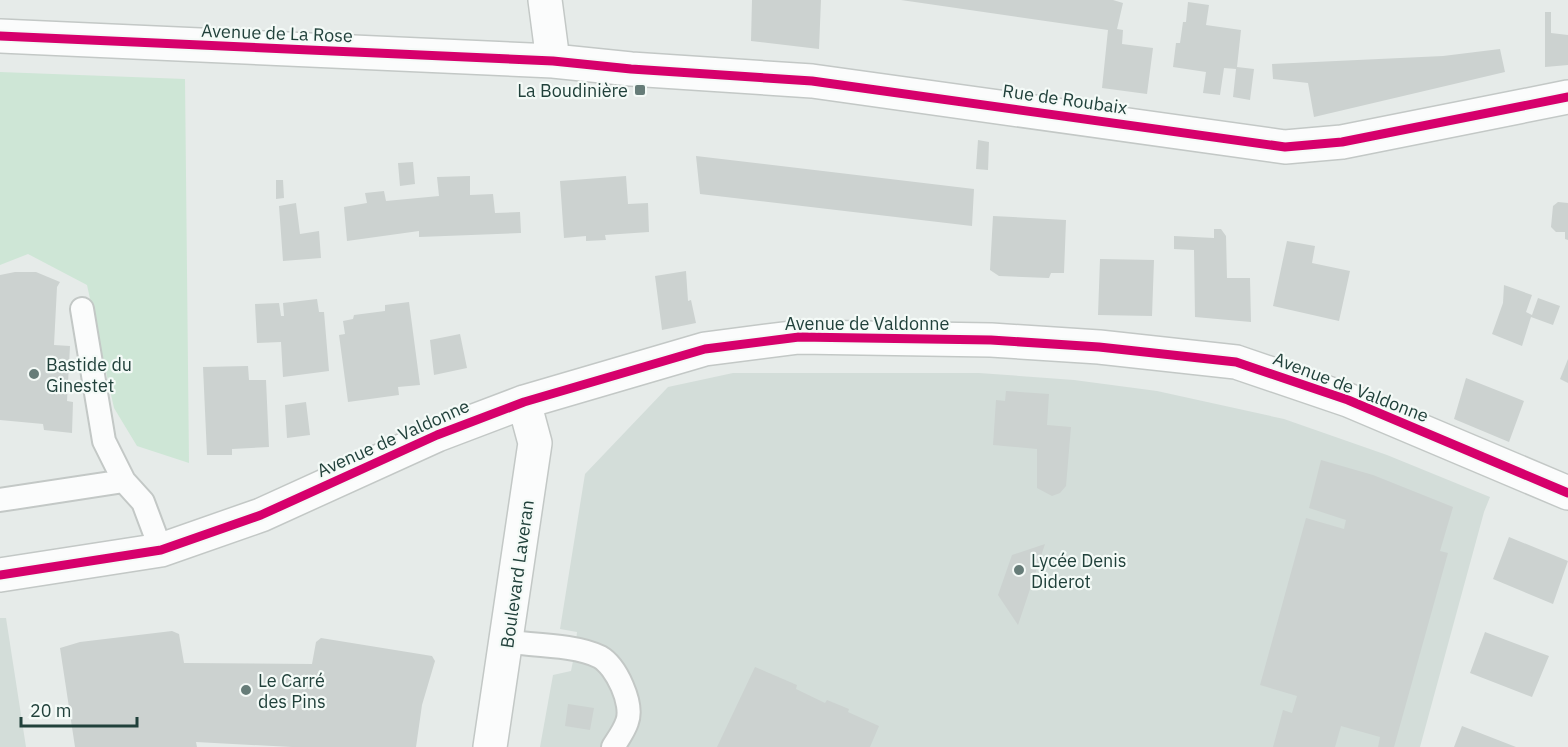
<svg xmlns="http://www.w3.org/2000/svg" width="1568" height="747" viewBox="0 0 1568 747" font-family="'IBM Plex Sans',sans-serif">
<rect width="100%" height="100%" fill="#e6ebe9"/>
<!-- built -->
<path fill="#d3ddd9" d="M 733,373 L 979,373 L 1074,380 L 1157,391 L 1284,419 L 1387,455 L 1490,497 L 1484,512 L 1420,747 L 540,747 L 553,675 L 571,671 L 575,651 L 577,632 L 560,629 L 585,474 L 668,387 Z
M 0,618 L 6,618 L 26,747 L 0,747 Z"/>
<!-- green -->
<path fill="#cee6d6" d="M 0,72 L 185,79 L 189,463 L 137,446 L 114,408 L 87,285 L 28,254 L 0,265 Z"/>
<!-- building -->
<path fill="#ccd2d0" d="M 752,0 L 821,0 L 819,49 L 751,41 Z
M 901,0 L 1113,0 L 1123,3 L 1117,29 L 1123,30 L 1122,44 L 1153,48 L 1147,94 L 1102,88 L 1108,30 Z
M 1188,2 L 1209,5 L 1206,25 L 1241,30 L 1237,67 L 1254,69 L 1250,100 L 1233,97 L 1236,69 L 1224,68 L 1220,95 L 1203,93 L 1206,72 L 1173,67 L 1176,43 L 1180,43 L 1183,22 L 1186,22 Z
M 1545,12 L 1551,12 L 1551,33 L 1568,35 L 1568,65 L 1545,67 Z
M 1500,49 L 1505,72 L 1314,117 L 1308,83 L 1273,79 L 1272,64 L 1443,56 Z
M 978,140 L 989,142 L 988,170 L 976,169 Z
M 696,156 L 974,189 L 972,226 L 700,194 Z
M 413,162 L 415,184 L 400,186 L 398,163 Z
M 470,176 L 470,195 L 493,194 L 495,213 L 520,212 L 521,233 L 419,237 L 419,231 L 347,241 L 344,207 L 367,203 L 365,193 L 384,191 L 386,201 L 439,196 L 437,177 Z
M 626,176 L 628,204 L 648,203 L 649,232 L 605,235 L 606,240 L 586,241 L 586,236 L 564,238 L 560,181 Z
M 276,180 L 283,180 L 284,198 L 276,199 Z
M 1558,202 L 1568,203 L 1568,240 L 1565,239 L 1565,232 L 1556,232 L 1551,227 L 1553,206 Z
M 296,203 L 300,234 L 319,231 L 321,258 L 283,261 L 279,206 Z
M 993,216 L 1066,220 L 1064,273 L 1051,273 L 1049,278 L 999,276 L 990,270 Z
M 1214,229 L 1221,229 L 1226,236 L 1227,278 L 1250,278 L 1251,322 L 1195,317 L 1194,250 L 1174,249 L 1174,236 L 1214,238 Z
M 1287,241 L 1315,246 L 1312,263 L 1350,271 L 1339,321 L 1273,306 Z
M 1100,259 L 1154,260 L 1152,316 L 1098,315 Z
M 686,271 L 688,301 L 691,300 L 696,323 L 662,330 L 655,276 Z
M 15,272 L 36,272 L 60,282 L 57,287 L 54,345 L 70,346 L 67,401 L 73,402 L 72,433 L 44,430 L 43,424 L 0,420 L 0,275 Z
M 1504,285 L 1532,295 L 1526,312 L 1532,315 L 1538,298 L 1560,306 L 1553,325 L 1531,317 L 1522,346 L 1492,334 L 1503,303 Z
M 317,299 L 319,312 L 324,312 L 329,371 L 283,377 L 281,342 L 257,343 L 255,304 L 279,303 L 281,316 L 284,316 L 283,303 Z
M 409,302 L 420,385 L 398,387 L 399,395 L 348,402 L 339,335 L 345,334 L 343,321 L 353,319 L 354,315 L 385,311 L 385,305 Z
M 460,334 L 467,368 L 434,375 L 430,340 Z
M 1568,359 L 1568,383 L 1560,379 Z
M 248,366 L 249,380 L 266,380 L 269,447 L 232,449 L 232,455 L 207,455 L 203,367 Z
M 1466,378 L 1524,401 L 1509,442 L 1454,419 Z
M 1006,391 L 1049,394 L 1047,425 L 1071,427 L 1066,486 L 1060,493 L 1052,496 L 1037,488 L 1037,449 L 993,445 L 996,400 L 1005,401 Z
M 306,402 L 310,435 L 287,438 L 285,405 Z
M 1321,460 L 1373,475 L 1453,507 L 1440,551 L 1448,553 L 1394,747 L 1378,747 L 1380,737 L 1341,726 L 1335,747 L 1273,747 L 1283,710 L 1292,713 L 1297,696 L 1260,685 L 1306,518 L 1344,529 L 1346,520 L 1309,508 Z
M 1509,537 L 1568,561 L 1553,604 L 1493,579 Z
M 1045,544 L 1018,625 L 998,595 L 1012,555 Z
M 172,631 L 179,634 L 184,663 L 312,664 L 316,642 L 321,638 L 432,656 L 435,661 L 422,705 L 416,747 L 292,747 L 196,742 L 197,747 L 75,747 L 60,648 L 80,642 Z
M 1485,632 L 1549,656 L 1532,697 L 1470,673 Z
M 755,667 L 797,685 L 796,689 L 825,703 L 827,700 L 849,709 L 848,712 L 879,726 L 870,747 L 717,747 Z
M 568,704 L 594,708 L 590,730 L 565,726 Z
M 1462,726 L 1516,747 L 1454,747 Z"/>
<g fill="none" stroke-linecap="round" stroke-linejoin="round">
<!-- service casing -->
<g stroke="#c3c8c6" stroke-width="26">
<path id="service" d="M 82,309 L 104,441 L 124,481 L 143,502 L 161,550
M 0,500 L 124,481
M 508,642 C 532,645 578,645 600,657 C 616,666 634,704 627,722 C 624,731 618,739 613,747"/>
</g>
<!-- minor casing -->
<g stroke="#c3c8c6" stroke-width="36">
<path id="minor" d="M 545,0 L 553,61
M 0,36 L 553,61 L 631,69 L 812,81 L 1285,147 L 1342,142 L 1568,97"/>
</g>
<!-- tertiary casing -->
<g stroke="#c3c8c6" stroke-width="36">
<path id="tertiary" d="M 0,575 L 161,550 L 261,515 L 437,435 L 524,402 L 705,349 L 799,337 L 991,340 L 1099,347 L 1236,362 L 1348,400 L 1568,493
M 490,747 L 535,443 L 524,402"/>
</g>
<!-- service -->
<use href="#service" stroke="#fbfcfc" stroke-width="22"/>
<!-- minor -->
<use href="#minor" stroke="#fbfcfc" stroke-width="33"/>
<!-- tertiary -->
<use href="#tertiary" stroke="#fbfcfc" stroke-width="33"/>
<!-- cycleway casing -->
<g stroke="#f4faf7" stroke-width="13">
<path id="cycleway" d="M 0,36 L 553,61 L 631,69 L 812,81 L 1285,147 L 1342,142 L 1568,97
M 0,575 L 161,550 L 261,515 L 437,435 L 524,402 L 705,349 L 799,337 L 991,340 L 1099,347 L 1236,362 L 1348,400 L 1568,493"/>
</g>
<!-- cycleway -->
<use href="#cycleway" stroke="#d6006c" stroke-width="9"/>
</g>
<!-- markers -->
<g fill="#667c78" stroke="#f4faf7" stroke-width="2">
<rect x="634" y="84" width="12" height="12" rx="3"/>
<circle cx="34" cy="374" r="6"/>
<circle cx="1019" cy="570" r="6"/>
<circle cx="246" cy="690" r="6"/>
</g>
<g text-anchor="middle" dominant-baseline="central" stroke-width="4.5" stroke-linejoin="round" paint-order="stroke">
<!-- street labels -->
<g font-size="18" fill="#21413b" stroke="#f4faf7">
<text transform="translate(277 33) rotate(2)">Avenue de La Rose</text>
<text transform="translate(1065 99) rotate(8)">Rue de Roubaix</text>
<text x="867" y="323">Avenue de Valdonne</text>
<text transform="translate(1351 387) rotate(21)">Avenue de Valdonne</text>
<text transform="translate(393 438) rotate(-24)">Avenue de Valdonne</text>
<text transform="translate(517 574) rotate(-82)">Boulevard Laveran</text>
</g>
<!-- poi labels -->
<g font-size="18" fill="#21413b" stroke="#f4faf7" text-anchor="start">
<text x="628" y="90" text-anchor="end">La Boudinière</text>
<text x="46" y="364">Bastide du<tspan x="46" dy="21">Ginestet</tspan></text>
<text x="1031" y="560">Lycée Denis<tspan x="1031" dy="21">Diderot</tspan></text>
<text x="258" y="680">Le Carré<tspan x="258" dy="21">des Pins</tspan></text>
</g>
</g>
<!-- scale -->
<path d="M21 717v9h116v-9" fill="none" stroke="#21413b" stroke-width="3"/>
<text x="30" y="717" font-size="18" fill="#21413b" stroke="#f4faf7" stroke-width="4.5" paint-order="stroke">20 m</text>
</svg>
